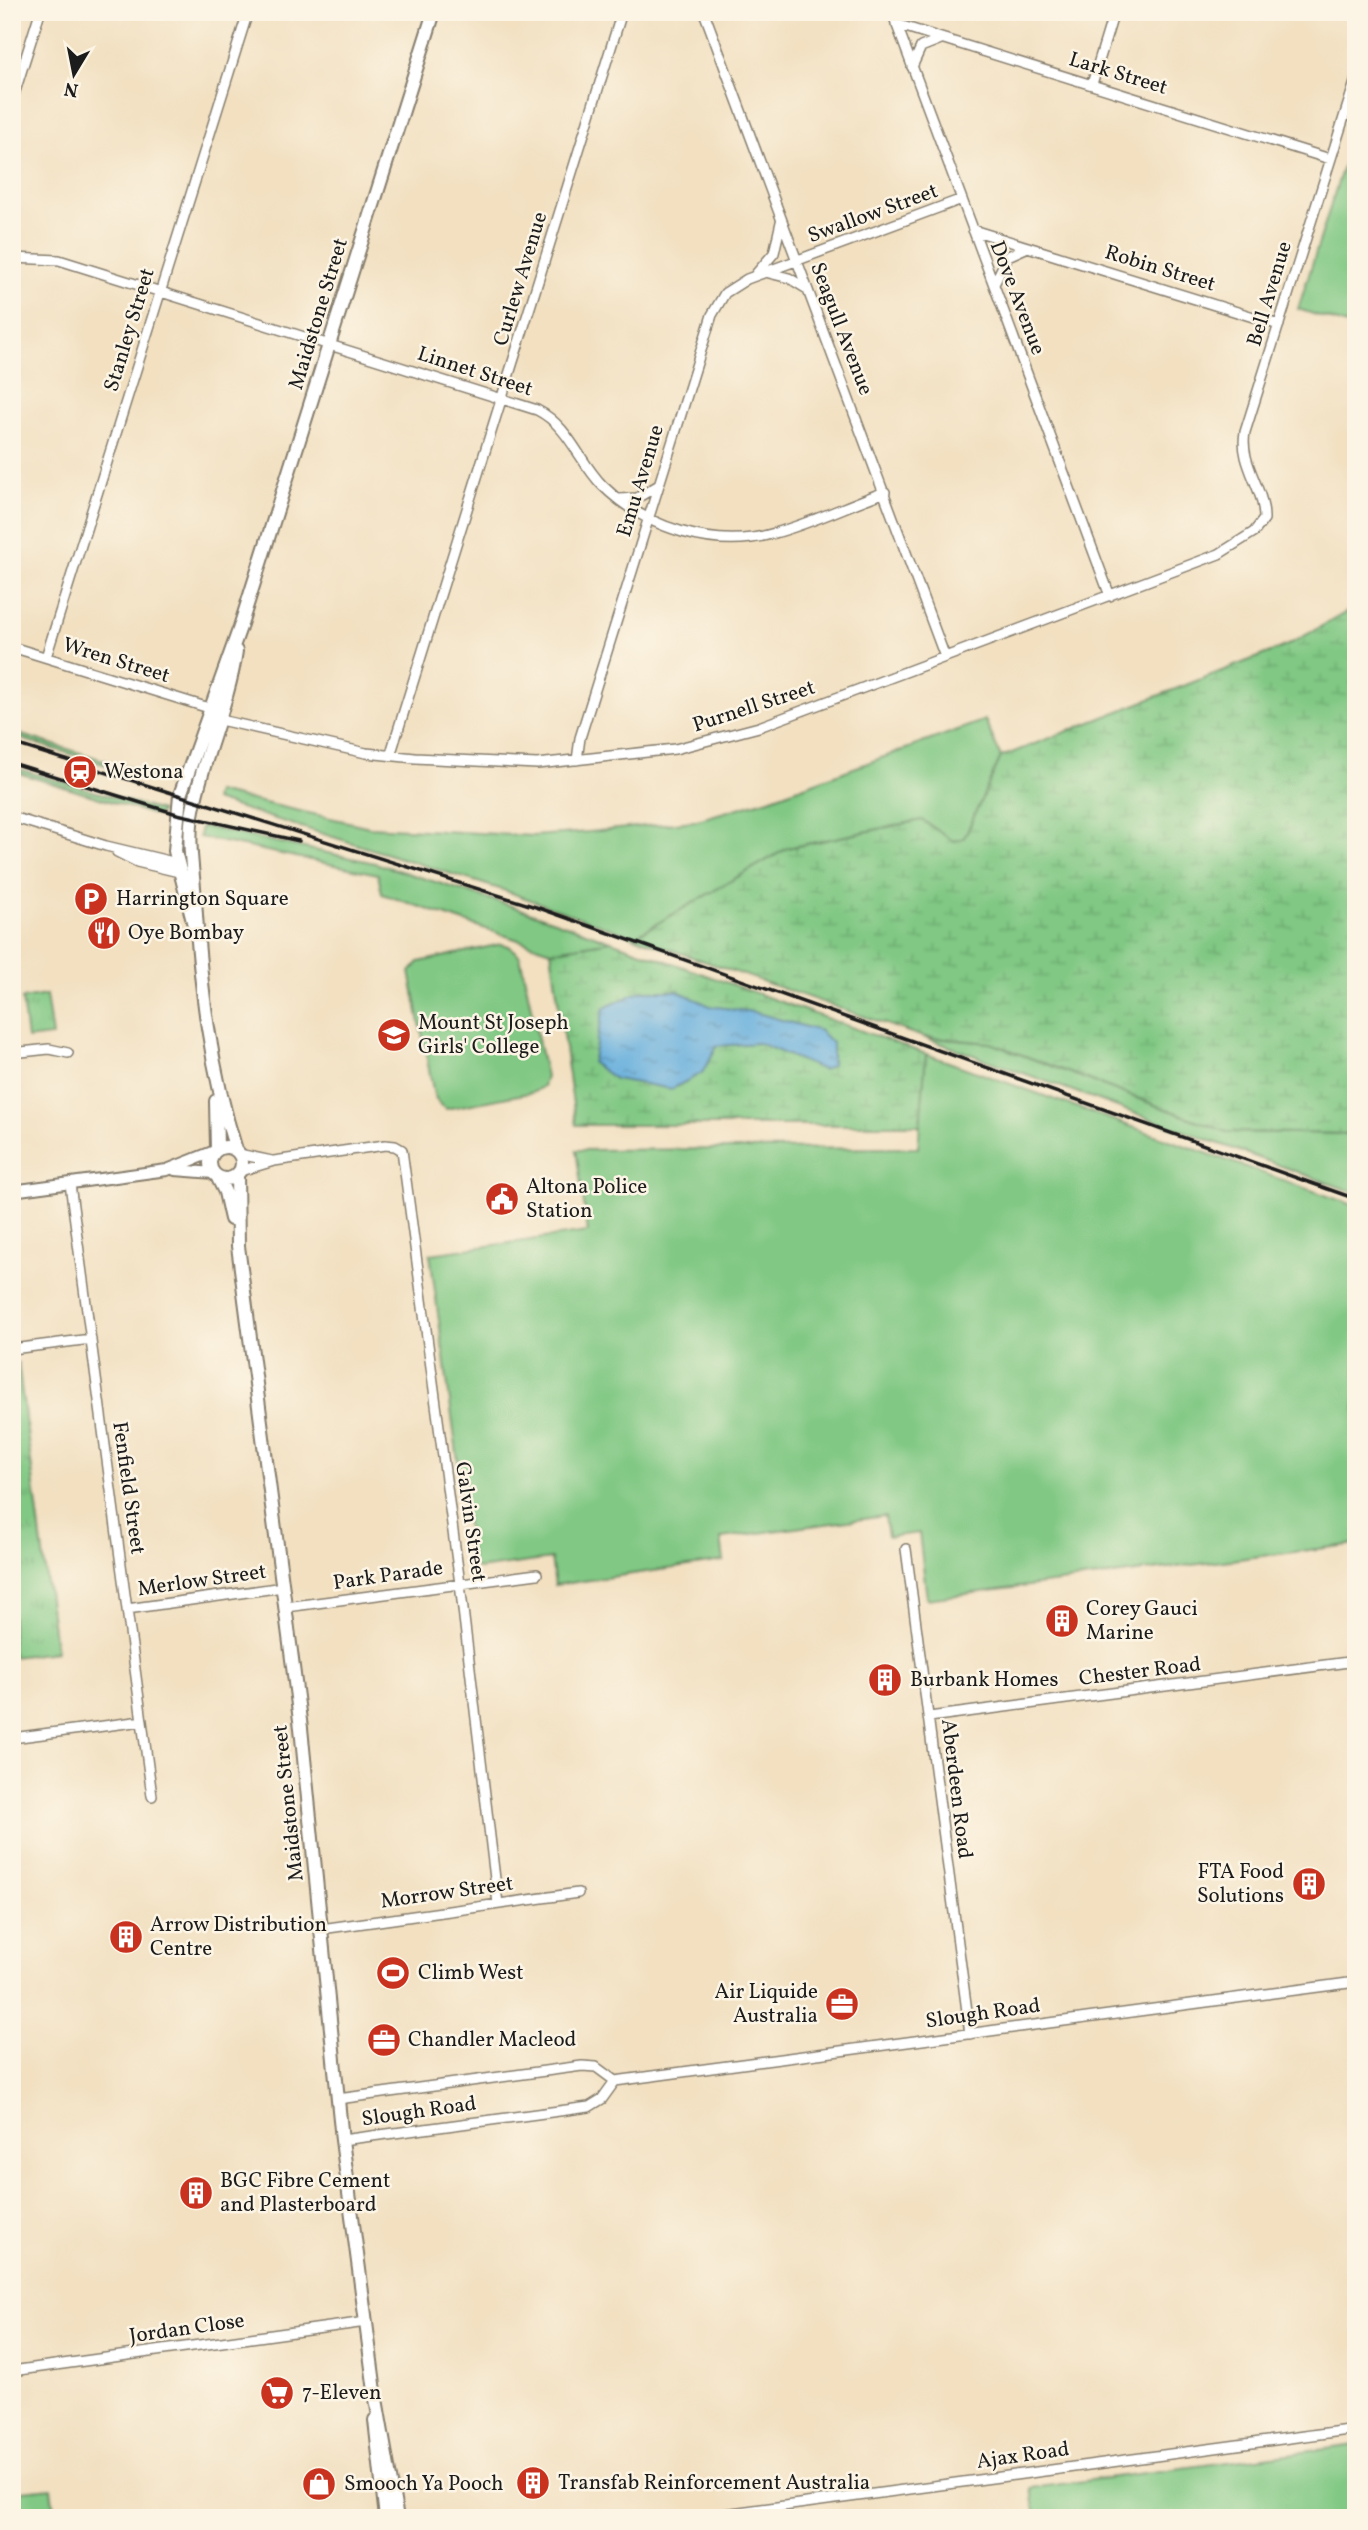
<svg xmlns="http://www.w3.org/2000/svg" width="1368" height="2530" viewBox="0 0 1368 2530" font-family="Vollkorn,serif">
<defs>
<pattern id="wetland-marsh" width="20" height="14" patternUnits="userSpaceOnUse" patternTransform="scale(1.75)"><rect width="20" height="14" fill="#80c883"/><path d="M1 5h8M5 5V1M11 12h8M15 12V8" fill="none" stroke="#6eab71"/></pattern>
<pattern id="park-tufts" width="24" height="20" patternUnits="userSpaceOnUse" patternTransform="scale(1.75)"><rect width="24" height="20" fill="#80c883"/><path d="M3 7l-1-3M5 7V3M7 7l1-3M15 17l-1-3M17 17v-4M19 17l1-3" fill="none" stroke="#6eab71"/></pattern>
<pattern id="water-ripples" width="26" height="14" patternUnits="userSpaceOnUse" patternTransform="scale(1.75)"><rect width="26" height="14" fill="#65aedd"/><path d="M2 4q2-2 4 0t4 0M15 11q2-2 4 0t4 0" fill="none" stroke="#528db2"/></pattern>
</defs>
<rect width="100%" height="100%" fill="#fcf5e5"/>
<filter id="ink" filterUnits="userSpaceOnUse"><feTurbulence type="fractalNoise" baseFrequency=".0143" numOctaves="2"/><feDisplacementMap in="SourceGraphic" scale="14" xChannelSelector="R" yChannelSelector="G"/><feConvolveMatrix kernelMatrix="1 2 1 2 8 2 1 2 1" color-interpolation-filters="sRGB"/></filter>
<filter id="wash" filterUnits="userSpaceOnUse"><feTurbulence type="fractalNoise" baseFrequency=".00686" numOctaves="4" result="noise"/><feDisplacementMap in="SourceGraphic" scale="28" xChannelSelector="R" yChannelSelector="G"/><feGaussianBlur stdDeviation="1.57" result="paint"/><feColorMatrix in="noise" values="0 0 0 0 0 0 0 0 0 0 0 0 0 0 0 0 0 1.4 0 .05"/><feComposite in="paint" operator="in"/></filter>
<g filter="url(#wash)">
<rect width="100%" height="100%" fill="#f2e0c1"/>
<!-- grass -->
<path fill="#80c883" stroke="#4e7250" stroke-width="2" d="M 1345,160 L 1356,162 L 1356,328 L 1298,309 Z
M 985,720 L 1001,757 L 965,838 L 953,841 L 922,820 L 788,848 L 634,937 L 503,890 L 214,800 L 216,792 L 370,827 L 533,836 L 589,832 L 694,821 L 769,799 Z
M 12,732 L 172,781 L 171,785 L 12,736 Z
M 12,767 L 161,811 L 158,816 L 12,771 Z
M 201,826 L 375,863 L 512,906 L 611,941 L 551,951 L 382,894 L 378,874 L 199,837 Z
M 501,944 L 509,946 L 520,956 L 546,1077 L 543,1086 L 534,1092 L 446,1109 L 439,1104 L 434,1095 L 410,972 L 419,962 Z
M 923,1037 L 990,1043 L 1227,1132 L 1356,1134 L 1356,1193 Z
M 926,1054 L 1356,1206 L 1356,1544 L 927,1599 L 919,1533 L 888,1537 L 885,1516 L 721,1538 L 724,1561 L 555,1585 L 551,1559 L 478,1569 L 472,1565 L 430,1254 L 588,1232 L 576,1150 L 918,1148 Z
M 1356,2445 L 1356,2518 L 1035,2518 L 1031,2488 Z
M 51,2488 L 55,2518 L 12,2518 L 12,2492 Z"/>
<!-- wetland -->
<path fill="url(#wetland-marsh)" stroke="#4e7250" stroke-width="2" d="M 1356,607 L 1356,1134 L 1227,1132 L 991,1043 L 923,1037 L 634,937 L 788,848 L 922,820 L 953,841 L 964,838 L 1001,757 L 1286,646 Z
M 611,941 L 926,1054 L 920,1125 L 576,1125 L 551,951 Z"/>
<!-- park -->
<path fill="url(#park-tufts)" stroke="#4e7250" stroke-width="2" d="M 46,995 L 52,1036 L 27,1039 L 22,999 Z
M 12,1363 L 18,1363 L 56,1652 L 12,1657 Z"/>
<!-- water -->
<path fill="url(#water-ripples)" stroke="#40657c" stroke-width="2" d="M 641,991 L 678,991 L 710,1006 L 754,1012 L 820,1031 L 832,1043 L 832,1065 L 823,1070 L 759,1043 L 717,1046 L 702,1073 L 672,1089 L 615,1079 L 592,1063 L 604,1008 Z"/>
</g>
<g filter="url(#ink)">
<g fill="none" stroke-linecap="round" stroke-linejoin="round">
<!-- minor casing -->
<g stroke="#877e6e" stroke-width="12">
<path id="minor" d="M 704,12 L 945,657
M 892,12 L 1110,596
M 896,24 L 1330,159
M 912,67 L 921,47 L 941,39
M 1092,84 L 1114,12
M 12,101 L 40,12
M 973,230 L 1279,325
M 12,258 L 59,260 L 537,410 C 569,426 578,460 602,485 C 645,528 715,551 775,533 C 812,523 848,505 885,492
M 769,273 L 789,278 L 807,289
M 756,274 L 774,253 L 781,222
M 994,284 L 1008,256 L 1028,247
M 619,499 L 637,498 L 659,485
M 12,647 L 209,708
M 46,657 L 248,12
M 220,720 L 366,753 L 415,758 L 537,764 L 675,749 L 759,727 L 1219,554 L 1254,532 L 1264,519 C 1265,489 1239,464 1245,432 L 1356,79
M 390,756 L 622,12
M 577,760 L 580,738 L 712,315 L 725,293 L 747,279 L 962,199
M 12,817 L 106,846 L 177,863
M 117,852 L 137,862 L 179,872
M 12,1053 L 49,1049 L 68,1053
M 239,1154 L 272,1161
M 240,1171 L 274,1161 L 385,1145 L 395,1146 L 402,1150 L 460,1584 L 498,1904
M 70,1184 L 152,1796
M 12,1349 L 91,1339
M 906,1549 L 970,2034
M 286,1607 L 537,1574
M 127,1609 L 283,1587
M 929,1717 L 1356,1661
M 12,1738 L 142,1721
M 321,1929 L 578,1893
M 338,2099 L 582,2066 L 596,2067 L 615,2081 L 1356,1982
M 342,2140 L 589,2107 L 602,2099 L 615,2081
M 12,2371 L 366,2322
M 695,2518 L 1356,2429"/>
</g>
<!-- tertiary casing -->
<g stroke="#877e6e" stroke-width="14">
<path id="tertiary" d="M 175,1170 L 214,1173
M 12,1191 L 167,1170 L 215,1151"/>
</g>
<!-- secondary casing -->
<g stroke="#877e6e" stroke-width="16">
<path id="secondary" d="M 195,929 L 175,851 L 180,795 L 240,627 L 434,12
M 216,1101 L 217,1149
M210 1163a16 16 0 1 1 32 0a16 16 0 1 1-32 0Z
M 236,1150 C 210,1068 200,984 195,899 C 193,870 187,839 193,810 C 203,756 228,706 236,651
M 237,1174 L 238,1246 L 301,1728 L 342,2140 L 376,2399 L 397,2518
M 217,1176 L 225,1192 L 231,1219
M 375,2420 L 386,2518"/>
</g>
<!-- minor -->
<use href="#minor" stroke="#fff" stroke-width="9"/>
<!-- tertiary -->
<use href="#tertiary" stroke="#fff" stroke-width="10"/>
<!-- secondary -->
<use href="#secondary" stroke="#fff" stroke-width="12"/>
<!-- rail -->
<path stroke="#1c1c1c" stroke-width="3.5" d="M 12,743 L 539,908 L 1356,1199
M 12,763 L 177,814 L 299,841"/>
</g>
</g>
<!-- icons -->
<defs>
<g id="station-disc" transform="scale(1.75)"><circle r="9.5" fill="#c8321e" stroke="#fcf5e5"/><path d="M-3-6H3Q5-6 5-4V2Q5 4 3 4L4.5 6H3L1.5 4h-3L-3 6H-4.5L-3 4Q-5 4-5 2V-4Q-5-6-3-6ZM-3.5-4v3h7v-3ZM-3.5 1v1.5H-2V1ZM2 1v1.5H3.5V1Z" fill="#fff"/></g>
<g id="parking-disc" transform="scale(1.75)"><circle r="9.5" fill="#c8321e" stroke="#fcf5e5"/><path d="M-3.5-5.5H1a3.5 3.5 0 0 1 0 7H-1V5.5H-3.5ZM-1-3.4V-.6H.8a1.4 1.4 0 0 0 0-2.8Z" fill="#fff"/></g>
<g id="restaurant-disc" transform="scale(1.75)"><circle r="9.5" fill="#c8321e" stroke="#fcf5e5"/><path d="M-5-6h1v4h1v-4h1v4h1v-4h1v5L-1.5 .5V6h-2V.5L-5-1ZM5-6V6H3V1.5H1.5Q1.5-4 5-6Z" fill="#fff"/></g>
<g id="school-disc" transform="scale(1.75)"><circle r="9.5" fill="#c8321e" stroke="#fcf5e5"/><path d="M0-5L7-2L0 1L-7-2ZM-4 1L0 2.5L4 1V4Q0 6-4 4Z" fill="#fff"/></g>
<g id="civic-disc" transform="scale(1.75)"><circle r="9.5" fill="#c8321e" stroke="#fcf5e5"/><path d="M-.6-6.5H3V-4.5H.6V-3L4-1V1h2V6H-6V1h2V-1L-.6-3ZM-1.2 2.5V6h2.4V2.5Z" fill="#fff"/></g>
<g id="building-disc" transform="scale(1.75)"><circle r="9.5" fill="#c8321e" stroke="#fcf5e5"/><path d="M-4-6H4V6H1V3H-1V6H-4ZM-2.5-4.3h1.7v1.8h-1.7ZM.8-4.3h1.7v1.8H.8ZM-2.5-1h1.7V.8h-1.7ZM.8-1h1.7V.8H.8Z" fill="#fff"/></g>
<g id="stadium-disc" transform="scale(1.75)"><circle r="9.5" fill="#c8321e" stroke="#fcf5e5"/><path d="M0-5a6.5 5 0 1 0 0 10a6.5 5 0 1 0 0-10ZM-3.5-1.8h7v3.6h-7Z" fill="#fff"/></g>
<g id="office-disc" transform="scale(1.75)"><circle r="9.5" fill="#c8321e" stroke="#fcf5e5"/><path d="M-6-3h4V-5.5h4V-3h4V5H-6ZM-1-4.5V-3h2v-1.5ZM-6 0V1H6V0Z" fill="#fff"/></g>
<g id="supermarket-disc" transform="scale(1.75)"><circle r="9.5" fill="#c8321e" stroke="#fcf5e5"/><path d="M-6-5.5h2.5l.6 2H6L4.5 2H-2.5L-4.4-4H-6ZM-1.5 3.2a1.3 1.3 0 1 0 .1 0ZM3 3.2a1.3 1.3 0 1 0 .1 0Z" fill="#fff"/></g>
<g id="shop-disc" transform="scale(1.75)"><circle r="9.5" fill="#c8321e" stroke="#fcf5e5"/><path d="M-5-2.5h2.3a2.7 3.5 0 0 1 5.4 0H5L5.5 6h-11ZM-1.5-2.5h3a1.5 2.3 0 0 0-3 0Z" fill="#fff"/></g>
</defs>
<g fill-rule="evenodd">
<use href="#station-disc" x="80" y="772"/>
<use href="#parking-disc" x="91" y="899"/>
<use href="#restaurant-disc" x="104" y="933"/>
<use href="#school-disc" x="394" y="1035"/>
<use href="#civic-disc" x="502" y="1199"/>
<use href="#building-disc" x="1062" y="1621"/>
<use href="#building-disc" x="885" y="1680"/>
<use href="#building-disc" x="1309" y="1884"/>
<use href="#building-disc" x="126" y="1937"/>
<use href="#stadium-disc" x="393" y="1973"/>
<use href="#office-disc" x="842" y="2004"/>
<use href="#office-disc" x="384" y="2040"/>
<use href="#building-disc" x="196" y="2193"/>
<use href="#supermarket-disc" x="277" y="2393"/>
<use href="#building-disc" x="533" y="2483"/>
<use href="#shop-disc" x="319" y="2484"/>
</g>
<g text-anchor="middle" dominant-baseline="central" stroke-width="5" stroke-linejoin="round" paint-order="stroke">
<!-- street labels -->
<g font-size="21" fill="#1c1c1c" stroke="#fcf5e5">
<text transform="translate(1118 74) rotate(17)">Lark Street</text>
<text transform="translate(873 214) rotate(-20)">Swallow Street</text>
<text transform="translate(1160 269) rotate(17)">Robin Street</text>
<text transform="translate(521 279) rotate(-73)">Curlew Avenue</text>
<text transform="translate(1270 294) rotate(-73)">Bell Avenue</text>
<text transform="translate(1017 298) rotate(69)">Dove Avenue</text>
<text transform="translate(319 314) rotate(-73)">Maidstone Street</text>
<text transform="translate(841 329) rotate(69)">Seagull Avenue</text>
<text transform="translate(130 330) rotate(-73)">Stanley Street</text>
<text transform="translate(475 372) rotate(18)">Linnet Street</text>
<text transform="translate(641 481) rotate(-73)">Emu Avenue</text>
<text transform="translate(116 661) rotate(17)">Wren Street</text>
<text transform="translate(754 707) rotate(-18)">Purnell Street</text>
<text transform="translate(128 1488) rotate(82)">Fenfield Street</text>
<text transform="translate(470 1522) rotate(82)">Galvin Street</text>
<text transform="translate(388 1576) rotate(-8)">Park Parade</text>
<text transform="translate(202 1581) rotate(-8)">Merlow Street</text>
<text transform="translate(1140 1672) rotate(-7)">Chester Road</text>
<text transform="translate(956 1789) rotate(83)">Aberdeen Road</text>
<text transform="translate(289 1803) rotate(-96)">Maidstone Street</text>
<text transform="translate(447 1893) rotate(-8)">Morrow Street</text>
<text transform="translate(983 2014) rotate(-8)">Slough Road</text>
<text transform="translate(419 2112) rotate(-8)">Slough Road</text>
<text transform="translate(187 2329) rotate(-8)">Jordan Close</text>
<text transform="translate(1023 2456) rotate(-8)">Ajax Road</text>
</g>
<!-- poi labels -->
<g font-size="21" fill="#1c1c1c" stroke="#fcf5e5" text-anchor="start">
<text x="104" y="772">Westona</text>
<text x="116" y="899">Harrington Square</text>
<text x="128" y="933">Oye Bombay</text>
<text x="418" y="1023">Mount St Joseph<tspan x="418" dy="24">Girls' College</tspan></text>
<text x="526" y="1187">Altona Police<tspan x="526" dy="24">Station</tspan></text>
<text x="1086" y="1609">Corey Gauci<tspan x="1086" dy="24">Marine</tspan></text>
<text x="910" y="1680">Burbank Homes</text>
<text x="1284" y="1872" text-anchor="end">FTA Food<tspan x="1284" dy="24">Solutions</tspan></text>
<text x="150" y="1925">Arrow Distribution<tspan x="150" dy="24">Centre</tspan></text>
<text x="418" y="1973">Climb West</text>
<text x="818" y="1992" text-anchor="end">Air Liquide<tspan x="818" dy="24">Australia</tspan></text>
<text x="408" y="2040">Chandler Macleod</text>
<text x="220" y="2181">BGC Fibre Cement<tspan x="220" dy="24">and Plasterboard</tspan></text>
<text x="302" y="2393">7-Eleven</text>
<text x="558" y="2483">Transfab Reinforcement Australia</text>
<text x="344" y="2484">Smooch Ya Pooch</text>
</g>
</g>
<!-- margin -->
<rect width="1368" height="2530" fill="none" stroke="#fcf5e5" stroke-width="42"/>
<!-- north arrow -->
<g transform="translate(74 74) rotate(190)" stroke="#fcf5e5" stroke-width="5" paint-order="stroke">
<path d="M0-5L12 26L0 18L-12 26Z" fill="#1c1c1c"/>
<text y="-10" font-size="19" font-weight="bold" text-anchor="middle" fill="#1c1c1c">N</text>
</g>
</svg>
